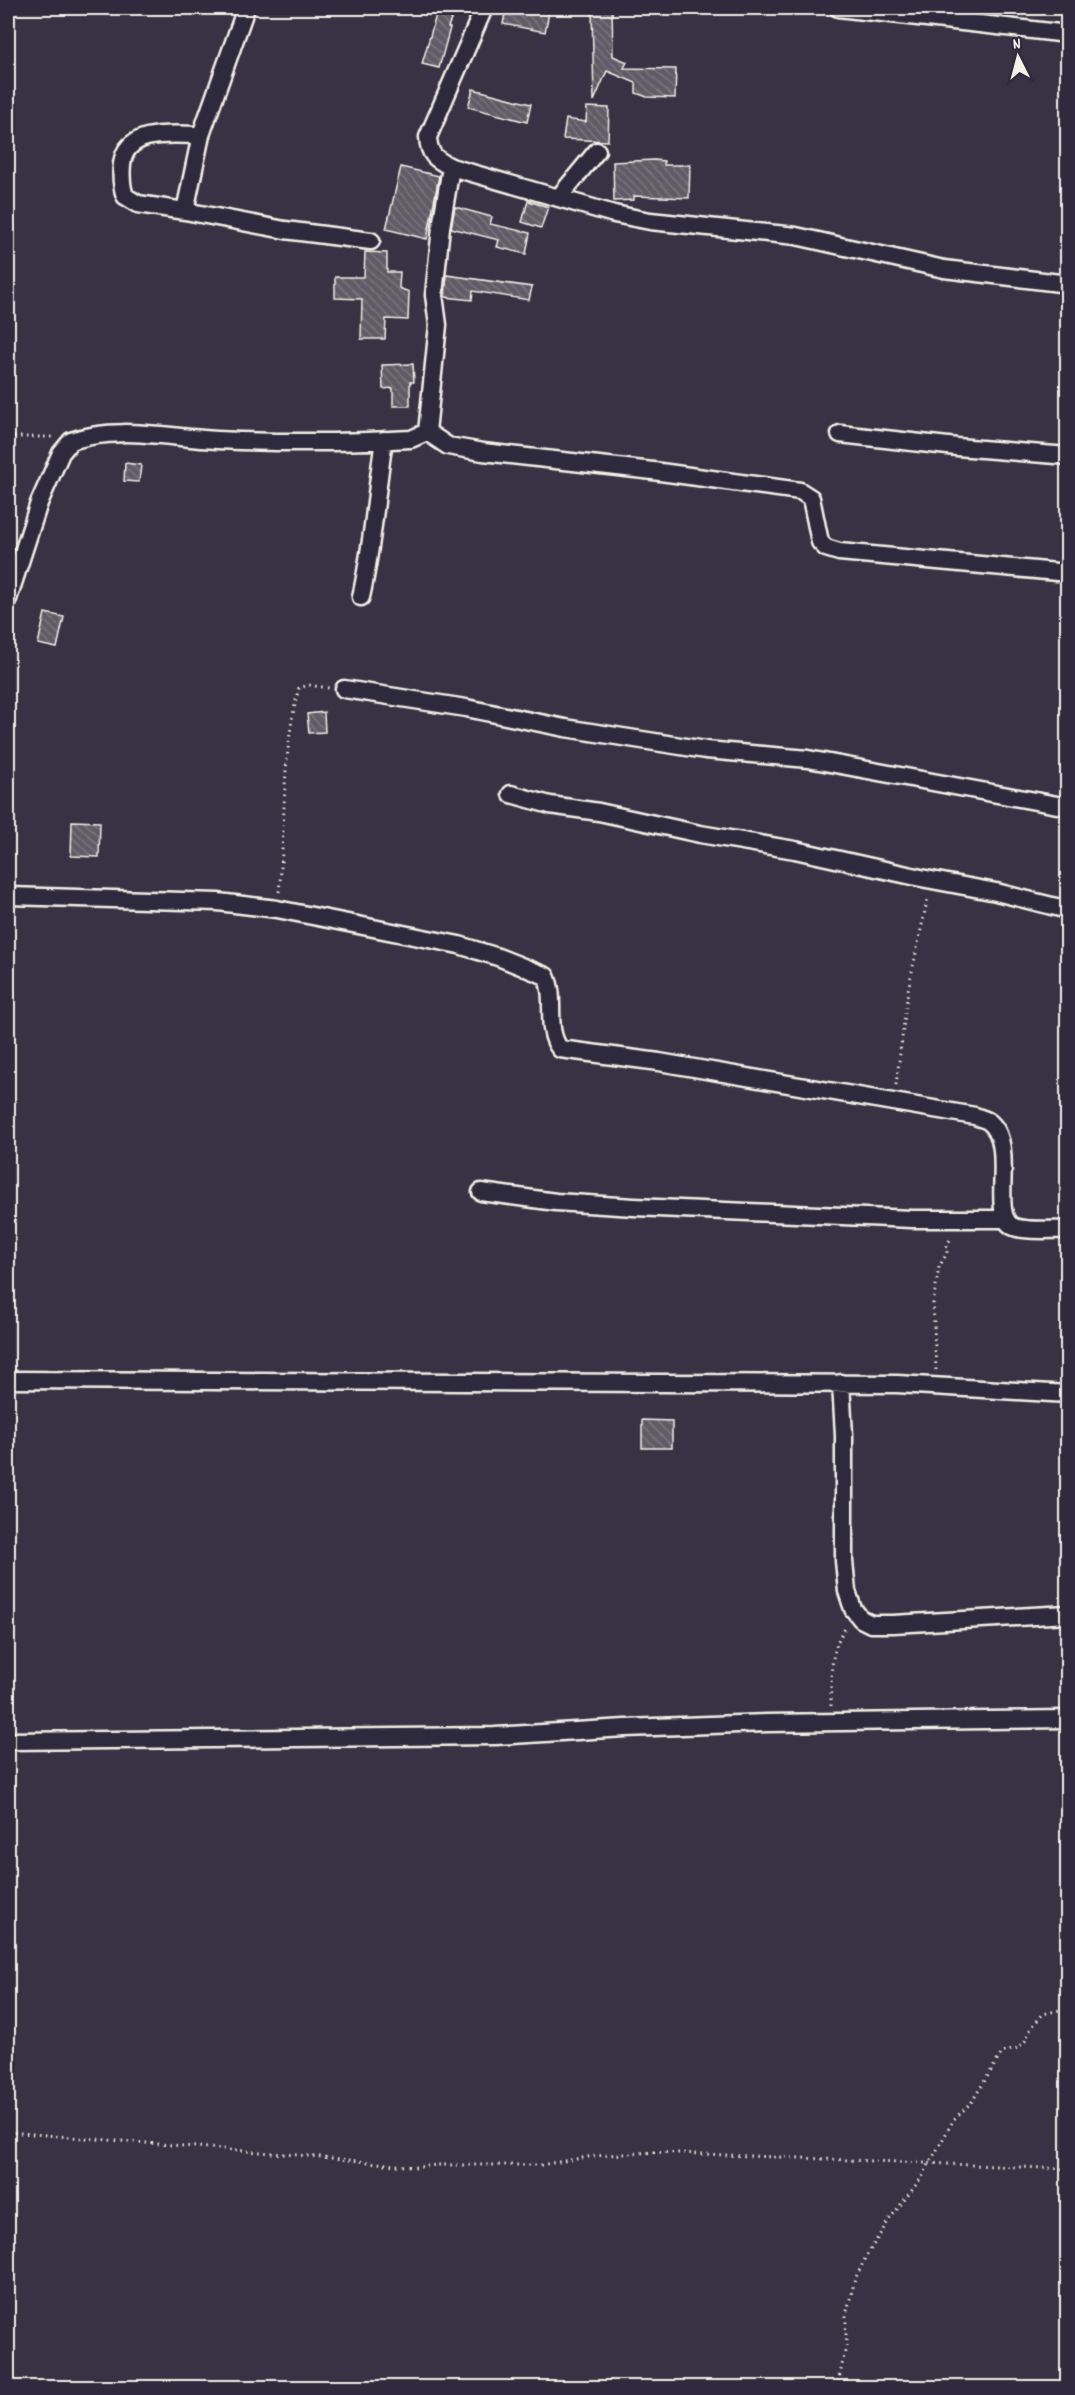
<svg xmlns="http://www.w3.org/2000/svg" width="1075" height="2395" viewBox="0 0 1075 2395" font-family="Dekko,sans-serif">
<defs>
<pattern id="building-back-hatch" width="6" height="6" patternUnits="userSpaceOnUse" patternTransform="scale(1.5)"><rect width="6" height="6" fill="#5f5c67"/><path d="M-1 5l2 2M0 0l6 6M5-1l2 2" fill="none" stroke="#77747d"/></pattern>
</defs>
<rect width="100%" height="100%" fill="#373244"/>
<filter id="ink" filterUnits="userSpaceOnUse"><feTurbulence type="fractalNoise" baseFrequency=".0167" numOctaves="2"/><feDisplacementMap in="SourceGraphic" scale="12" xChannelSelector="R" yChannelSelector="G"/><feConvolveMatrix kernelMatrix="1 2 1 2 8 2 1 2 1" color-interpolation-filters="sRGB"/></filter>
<g filter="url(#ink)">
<!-- building -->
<path fill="url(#building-back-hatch)" stroke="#f4f1e8" stroke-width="1.5" d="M 438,8 L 456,8 L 448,27 L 450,28 L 439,68 L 422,64 Z
M 506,8 L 550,8 L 545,32 L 503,24 Z
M 612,8 L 613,56 L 627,62 L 624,68 L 676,69 L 675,98 L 647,97 L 636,93 L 636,83 L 607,71 L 594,101 L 592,9 Z
M 473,89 L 531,104 L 527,122 L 468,107 Z
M 587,107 L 609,108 L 608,141 L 563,139 L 566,119 L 586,122 Z
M 654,160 L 664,161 L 664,165 L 690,165 L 689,198 L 634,196 L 634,200 L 614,201 L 613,162 Z
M 401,167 L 439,176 L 427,239 L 386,229 Z
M 528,201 L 548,207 L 541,228 L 522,222 Z
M 455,207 L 492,217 L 490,224 L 530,233 L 526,254 L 497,247 L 499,240 L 451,228 Z
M 365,252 L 387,253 L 387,272 L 400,272 L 399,288 L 409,292 L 408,320 L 386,319 L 385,339 L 361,339 L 362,299 L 335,298 L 335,277 L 364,277 Z
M 447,275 L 532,287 L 529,300 L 473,291 L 472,300 L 445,297 Z
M 413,364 L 414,382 L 410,382 L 410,406 L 393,406 L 393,388 L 383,389 L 382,365 Z
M 125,463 L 141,465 L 139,482 L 124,481 Z
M 45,613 L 64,617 L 57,648 L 38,644 Z
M 324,712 L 325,732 L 309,733 L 307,714 Z
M 72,821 L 100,822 L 99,857 L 71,856 Z
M 642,1420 L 672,1421 L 672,1448 L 642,1448 Z"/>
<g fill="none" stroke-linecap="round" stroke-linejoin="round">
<!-- minor casing -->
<g stroke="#f4f1e8" stroke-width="21">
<path id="minor" d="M 246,8 L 201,135 L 185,211 L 285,230 L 371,241
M 484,8 L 428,137 C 429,155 435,159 451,167 L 614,214 L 650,221 L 796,236 L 944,269 L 1068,284
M 838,8 L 1068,34
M 559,197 L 597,151
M 185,211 L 138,204 L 125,196 C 121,185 121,175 122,164 C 126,127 175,135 201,135
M 427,432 L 448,446 L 483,452 L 653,471 L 800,491 L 811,498 L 820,542 L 826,548 L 839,552 L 1068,573
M 840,434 L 957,447 L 1068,456
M 361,597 C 373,545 376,492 384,440
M 8,599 L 39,503 L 61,453 L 71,441 C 116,425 170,438 217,440 C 282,443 346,443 411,439 L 427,432 L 438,325 L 434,295 L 441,227 L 451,167
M 344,689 L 466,708 L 565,728 L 706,750 L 808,759 L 1068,807
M 511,794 L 550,805 L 599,812 L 700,834 L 795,850 L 921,878 L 996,892 L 1068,910
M 8,896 L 218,902 L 277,909 L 459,945 L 498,957 L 546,976 C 557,999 544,1028 560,1049 L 659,1062 L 975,1116 C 979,1118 985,1119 988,1121 C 1018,1142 989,1213 1012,1226 C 1023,1232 1054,1229 1068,1230
M 481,1192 L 556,1202 L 634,1207 L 912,1219 L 1006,1219
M 8,1380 L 897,1384 L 1068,1394
M 841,1383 L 844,1435 L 844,1561 L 847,1591 L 853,1609 L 861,1619 L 871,1624 L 893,1624 L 1068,1614
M 8,1741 L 495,1736 L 625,1728 L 767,1723 L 1068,1719"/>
</g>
<!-- path -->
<path stroke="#f4f1e8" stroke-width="3" stroke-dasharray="1.5 4.5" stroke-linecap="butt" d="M 8,437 L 54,437
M 279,892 C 286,824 281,755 299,688 L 309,685 L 329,688
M 896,1085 L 908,990 L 928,897
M 936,1370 L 933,1304 L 939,1267 L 947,1253 L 947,1244 L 952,1237
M 831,1706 C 831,1679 829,1648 847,1626
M 8,2132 L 322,2157 L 414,2167 L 438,2165 L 541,2165 L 594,2156 L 655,2152 L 1068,2169
M 837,2388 L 846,2347 L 846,2315 L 855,2279 L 867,2255 L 889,2220 L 922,2177 L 954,2119 L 971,2103 L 1002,2053 L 1018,2048 L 1025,2041 L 1031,2028 L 1043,2014 L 1068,2008"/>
<!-- minor -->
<use href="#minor" stroke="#2f2a3d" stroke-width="16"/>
</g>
</g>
<!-- margin -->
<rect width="1075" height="2395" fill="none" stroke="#2f2a3d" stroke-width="30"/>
<rect x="15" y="15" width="1045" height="2365" fill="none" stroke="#f4f1e8" stroke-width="2" filter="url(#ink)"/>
<!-- north arrow -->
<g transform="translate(1018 57) rotate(354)" stroke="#2f2a3d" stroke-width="4.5" paint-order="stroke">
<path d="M0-4.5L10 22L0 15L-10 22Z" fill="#f4f1e8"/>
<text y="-9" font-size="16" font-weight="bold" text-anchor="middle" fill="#f4f1e8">N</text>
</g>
</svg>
